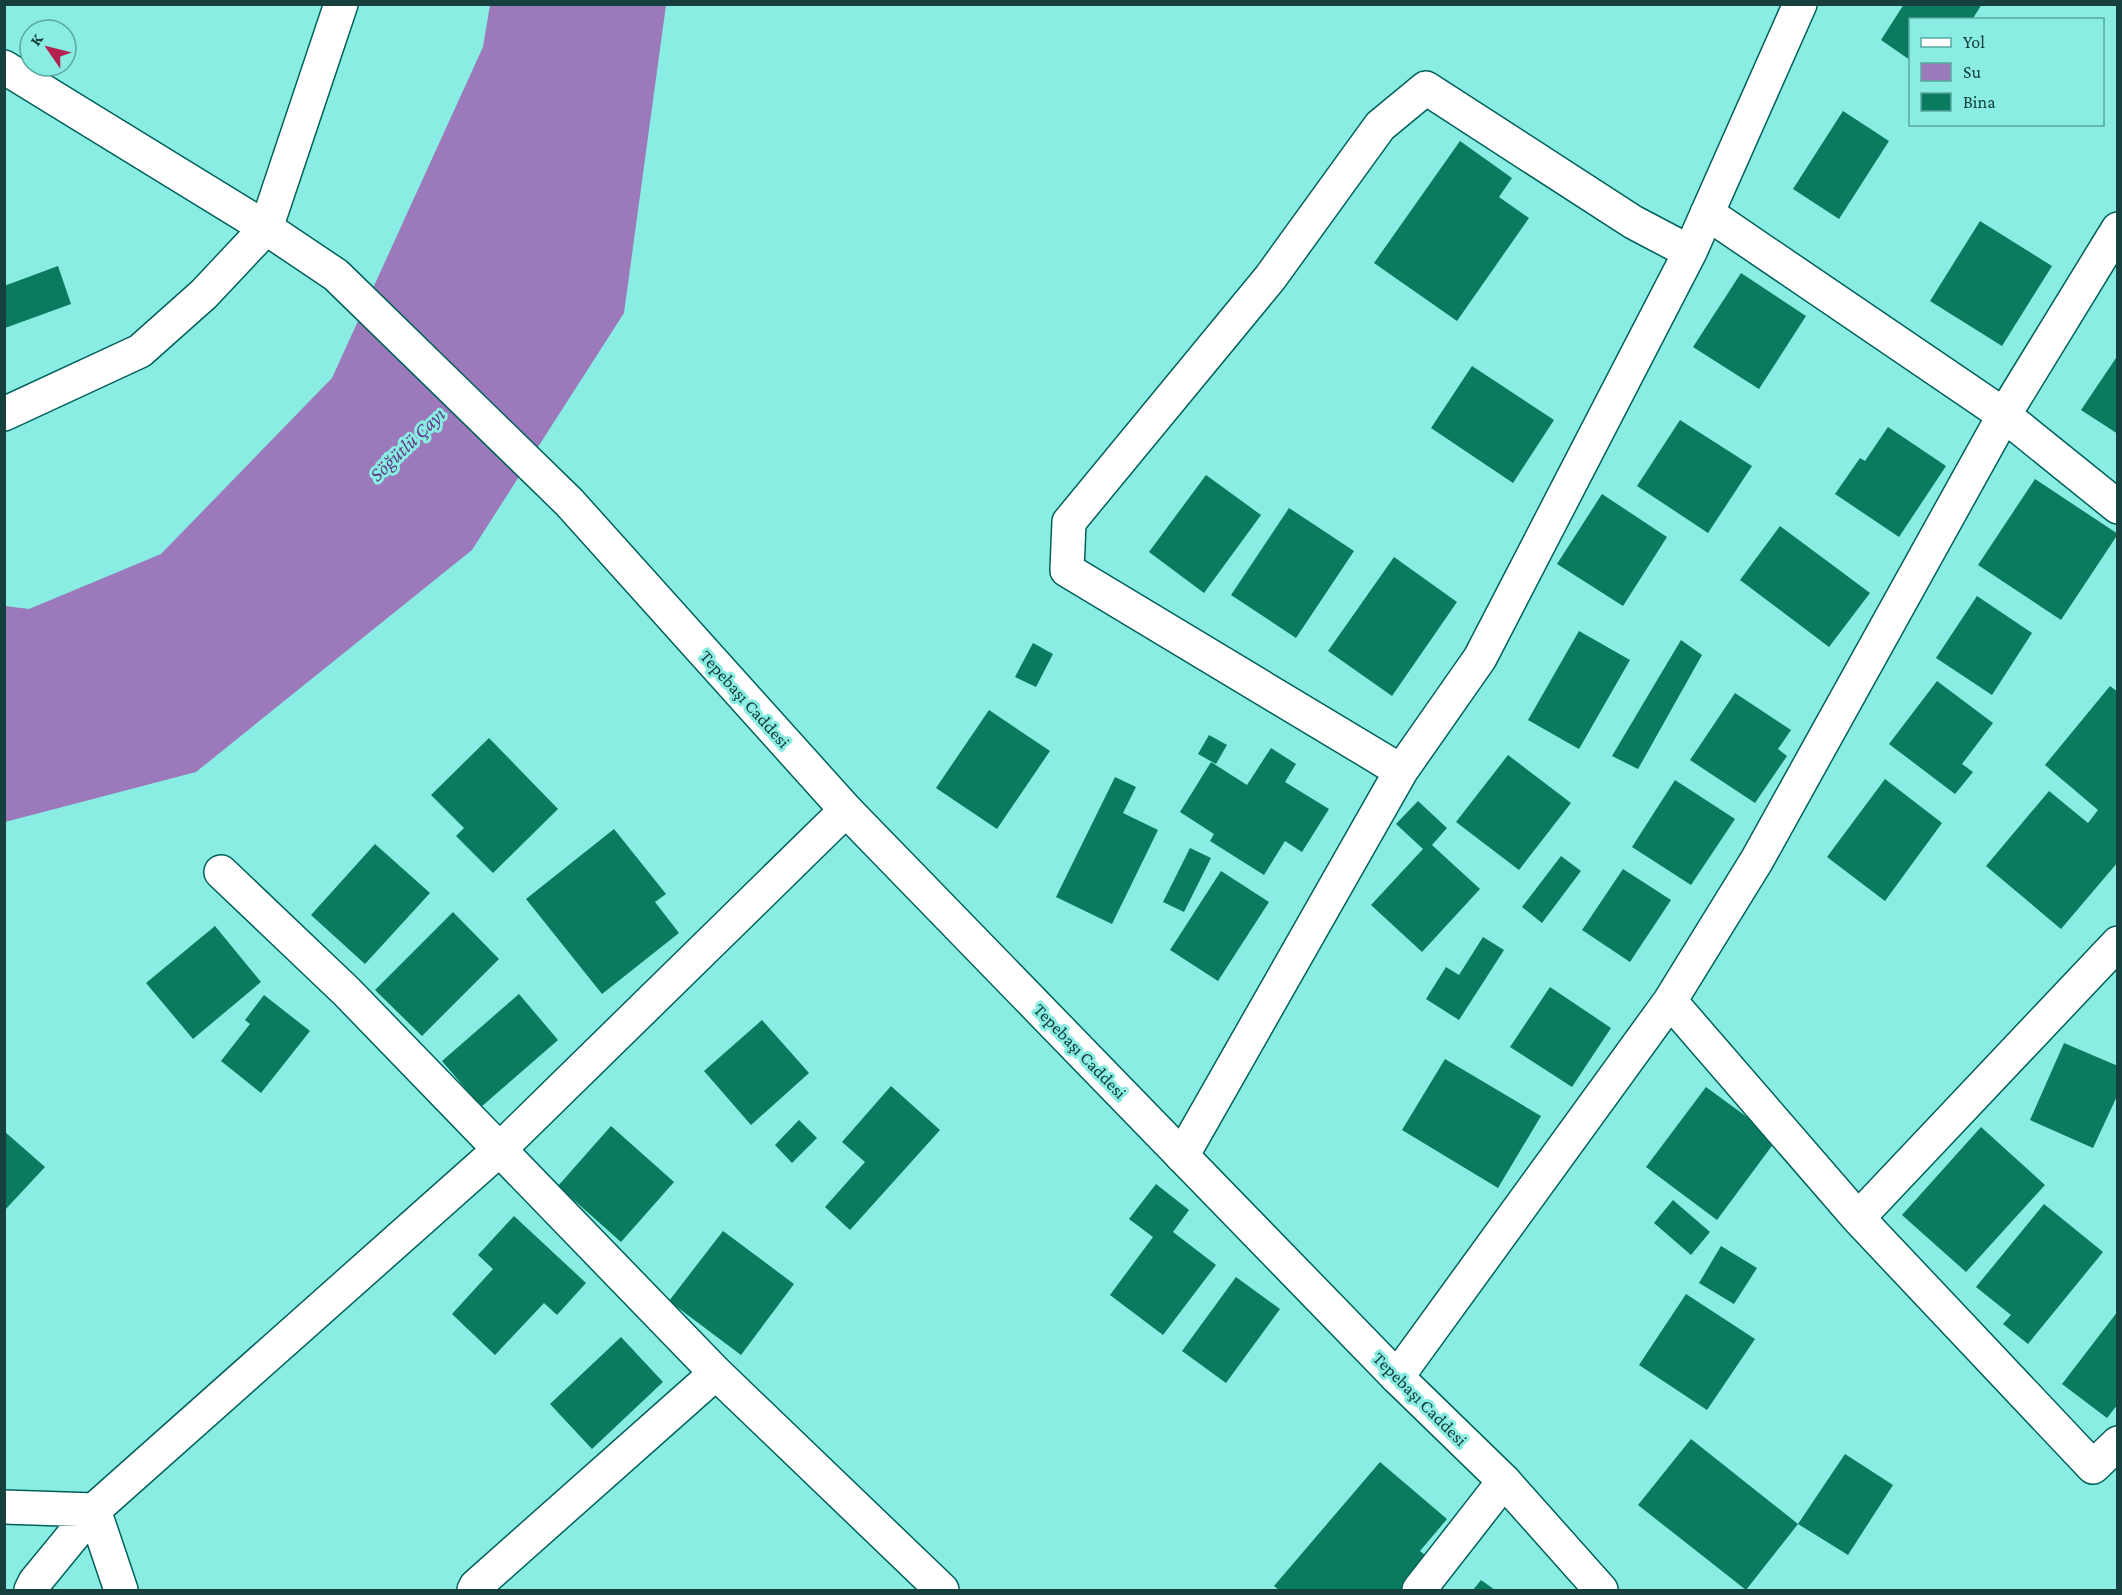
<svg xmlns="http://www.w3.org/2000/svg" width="2122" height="1595" viewBox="0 0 2122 1595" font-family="'Crimson Pro',serif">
<rect width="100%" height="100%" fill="#89ede4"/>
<!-- water -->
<path fill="#9c79ba" d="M 490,5 L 666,5 L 624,313 L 472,550 L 196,772 L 5,822 L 5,606 L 29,609 L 161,554 L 332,378 L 483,47 Z"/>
<!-- building -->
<path fill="#0a7b5e" d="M 1904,4 L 1982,4 L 1972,20 L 1910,20 L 1910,60 L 1881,40 Z
M 1843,111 L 1889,141 L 1839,219 L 1793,189 Z
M 1460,141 L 1512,178 L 1499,197 L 1529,218 L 1457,321 L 1374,263 Z
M 1980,221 L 2052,266 L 2002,346 L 1930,301 Z
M 58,266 L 71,304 L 5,328 L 4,286 Z
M 1741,273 L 1806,316 L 1759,389 L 1693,347 Z
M 2118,355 L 2118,434 L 2081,410 Z
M 1472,366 L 1554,420 L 1513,483 L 1431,428 Z
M 1680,420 L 1752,466 L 1708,533 L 1637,486 Z
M 1888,427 L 1946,466 L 1899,537 L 1835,494 L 1860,458 L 1865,461 Z
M 1206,475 L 1261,515 L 1204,593 L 1149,552 Z
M 2035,479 L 2118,534 L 2061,620 L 1978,565 Z
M 1602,494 L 1667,537 L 1623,606 L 1557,564 Z
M 1289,508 L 1354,551 L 1296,638 L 1231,595 Z
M 1780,526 L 1870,593 L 1829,647 L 1740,580 Z
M 1394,557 L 1457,602 L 1392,696 L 1328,651 Z
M 1977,596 L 2032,633 L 1992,695 L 1936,658 Z
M 1579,631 L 1630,660 L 1579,749 L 1528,720 Z
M 1681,640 L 1702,655 L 1638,769 L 1612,756 Z
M 1033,643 L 1053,654 L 1036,687 L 1015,677 Z
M 1937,681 L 1993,723 L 1962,764 L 1973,772 L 1955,794 L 1889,744 Z
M 2110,686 L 2118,692 L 2118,862 L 2061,929 L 1986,866 L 2049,791 L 2088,823 L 2098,810 L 2045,765 Z
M 1735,693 L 1791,730 L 1778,749 L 1787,756 L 1755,803 L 1690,760 Z
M 989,710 L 1050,751 L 997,829 L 936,788 Z
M 1209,735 L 1227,745 L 1216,764 L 1198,754 Z
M 489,738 L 558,809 L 493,873 L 456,836 L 464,828 L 431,795 Z
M 1271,748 L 1296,764 L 1285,782 L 1329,809 L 1302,852 L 1285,841 L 1264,875 L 1210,841 L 1214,834 L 1180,812 L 1211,762 L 1247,785 Z
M 1508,755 L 1571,803 L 1519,870 L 1456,822 Z
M 1115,777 L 1136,787 L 1123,813 L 1158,830 L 1112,924 L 1056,897 Z
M 1885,779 L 1942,823 L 1885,901 L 1827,857 Z
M 1675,780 L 1735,819 L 1691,885 L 1632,847 Z
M 1418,801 L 1447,828 L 1432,845 L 1480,889 L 1422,952 L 1371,905 L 1423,849 L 1396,824 Z
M 614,829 L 666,894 L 655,902 L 679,933 L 602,994 L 526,899 Z
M 375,844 L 430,893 L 365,964 L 311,915 Z
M 1190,848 L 1211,858 L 1184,912 L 1163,902 Z
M 1561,856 L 1581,871 L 1542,923 L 1522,907 Z
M 1623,869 L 1671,900 L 1630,962 L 1582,930 Z
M 1221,871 L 1269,902 L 1218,981 L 1170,950 Z
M 453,912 L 499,959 L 422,1036 L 375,990 Z
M 215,926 L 261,982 L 193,1039 L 146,983 Z
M 1483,937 L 1504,950 L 1459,1020 L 1426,999 L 1446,967 L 1459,975 Z
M 1550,987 L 1611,1028 L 1572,1087 L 1510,1047 Z
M 519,994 L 558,1040 L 481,1107 L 442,1061 Z
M 264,995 L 310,1031 L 261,1093 L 221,1061 L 250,1024 L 245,1020 Z
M 762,1020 L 809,1073 L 751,1125 L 704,1071 Z
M 2064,1043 L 2118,1066 L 2118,1094 L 2093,1148 L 2030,1120 Z
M 1445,1059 L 1541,1116 L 1498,1188 L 1402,1130 Z
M 891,1086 L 940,1130 L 850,1230 L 825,1207 L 865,1162 L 842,1142 Z
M 1706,1087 L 1777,1139 L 1717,1220 L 1646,1167 Z
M 799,1120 L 817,1138 L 792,1163 L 775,1145 Z
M 611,1126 L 674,1182 L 621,1242 L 558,1186 Z
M 1981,1127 L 2045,1185 L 1966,1272 L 1902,1215 Z
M 4,1131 L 45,1167 L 4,1211 Z
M 1156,1184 L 1189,1210 L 1173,1232 L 1216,1265 L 1163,1335 L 1110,1295 L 1153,1237 L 1129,1219 Z
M 1673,1200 L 1710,1232 L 1691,1255 L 1654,1223 Z
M 2044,1204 L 2103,1252 L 2028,1344 L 2003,1324 L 2011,1315 L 1976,1287 Z
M 514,1216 L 586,1283 L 557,1315 L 544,1303 L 495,1355 L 452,1314 L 493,1269 L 478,1255 Z
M 723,1231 L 794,1284 L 741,1355 L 669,1301 Z
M 1721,1246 L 1757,1268 L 1734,1304 L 1699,1283 Z
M 1236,1277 L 1280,1309 L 1226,1383 L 1182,1351 Z
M 1686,1294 L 1755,1339 L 1707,1410 L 1639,1365 Z
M 2118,1311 L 2118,1404 L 2107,1418 L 2062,1384 Z
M 621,1337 L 663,1382 L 592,1449 L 550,1404 Z
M 1691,1439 L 1798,1524 L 1845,1454 L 1893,1485 L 1848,1555 L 1798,1524 L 1746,1590 L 1638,1505 Z
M 1380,1462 L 1447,1519 L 1420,1551 L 1434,1562 L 1409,1590 L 1279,1590 L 1274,1586 Z
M 1481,1580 L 1495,1590 L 1473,1590 Z"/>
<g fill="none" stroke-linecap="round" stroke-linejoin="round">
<!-- minor casing -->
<g stroke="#02605b" stroke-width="36">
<path id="minor" d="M 1707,213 L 2004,415 L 2118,507
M 4,414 L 140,351 L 204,294 L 266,228 L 341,4
M 1401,771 L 1067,570 L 1069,522 L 1270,278 L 1380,126 L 1426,88 L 1633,222 L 1690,252 L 1800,4
M 221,872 L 347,992 L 716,1373 L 942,1590
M 1670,1001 L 1858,1218 L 2093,1467 L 2118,1443
M 1182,1156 L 1401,771 L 1480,658 L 1690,252
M 1858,1218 L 2118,943
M 1397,1377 L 1670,1001 L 1757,860 L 2004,415 L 2118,229
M 4,1507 L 94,1510 L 121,1590
M 31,1590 L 35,1582 L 94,1510 L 500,1149 L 846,810
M 474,1590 L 476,1586 L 716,1373
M 1419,1590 L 1504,1481"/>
</g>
<!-- secondary casing -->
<g stroke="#02605b" stroke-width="36">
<path id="secondary" d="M 4,67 L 266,228 L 336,275 L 569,502 L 846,810 L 1397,1377 L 1504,1481 L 1601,1590"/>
</g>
<!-- minor -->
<use href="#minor" stroke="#fff" stroke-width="33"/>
<!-- secondary -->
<use href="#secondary" stroke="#fff" stroke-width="33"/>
</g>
<g text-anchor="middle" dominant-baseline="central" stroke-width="6" stroke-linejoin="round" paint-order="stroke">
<!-- street labels -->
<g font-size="18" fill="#15403d" stroke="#89ede4">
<text transform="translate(745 699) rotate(48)">Tepebaşı Caddesi</text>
<text transform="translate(1080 1051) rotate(46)">Tepebaşı Caddesi</text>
<text transform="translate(1420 1399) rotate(45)">Tepebaşı Caddesi</text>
</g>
<!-- water labels -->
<g font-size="20" font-style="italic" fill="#633685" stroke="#89ede4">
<text transform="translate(407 444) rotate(-44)">Söğütlü Çayı</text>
</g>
</g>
<!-- border -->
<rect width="2122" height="1595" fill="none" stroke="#15403d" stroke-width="12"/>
<!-- legend -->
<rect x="1909" y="18" width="195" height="108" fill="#89ede4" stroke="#5ba8a1" stroke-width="1.5"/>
<rect x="1921" y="38" width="30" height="9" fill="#ffffff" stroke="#5ba8a1" stroke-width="1.5"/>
<text x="1963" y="48" font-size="18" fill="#15403d">Yol</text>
<rect x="1921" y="63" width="30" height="18" fill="#9c79ba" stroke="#5ba8a1" stroke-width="1.5"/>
<text x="1963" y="78" font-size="18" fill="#15403d">Su</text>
<rect x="1921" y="93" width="30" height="18" fill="#0a7b5e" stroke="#5ba8a1" stroke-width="1.5"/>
<text x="1963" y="108" font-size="18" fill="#15403d">Bina</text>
<!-- north arrow -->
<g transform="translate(48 48) rotate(305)"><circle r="28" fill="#89ede4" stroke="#5ba8a1" stroke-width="1.5"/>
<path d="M0-4.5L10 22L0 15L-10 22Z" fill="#b22150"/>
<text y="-9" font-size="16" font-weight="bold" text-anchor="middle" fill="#15403d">K</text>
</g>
</svg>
